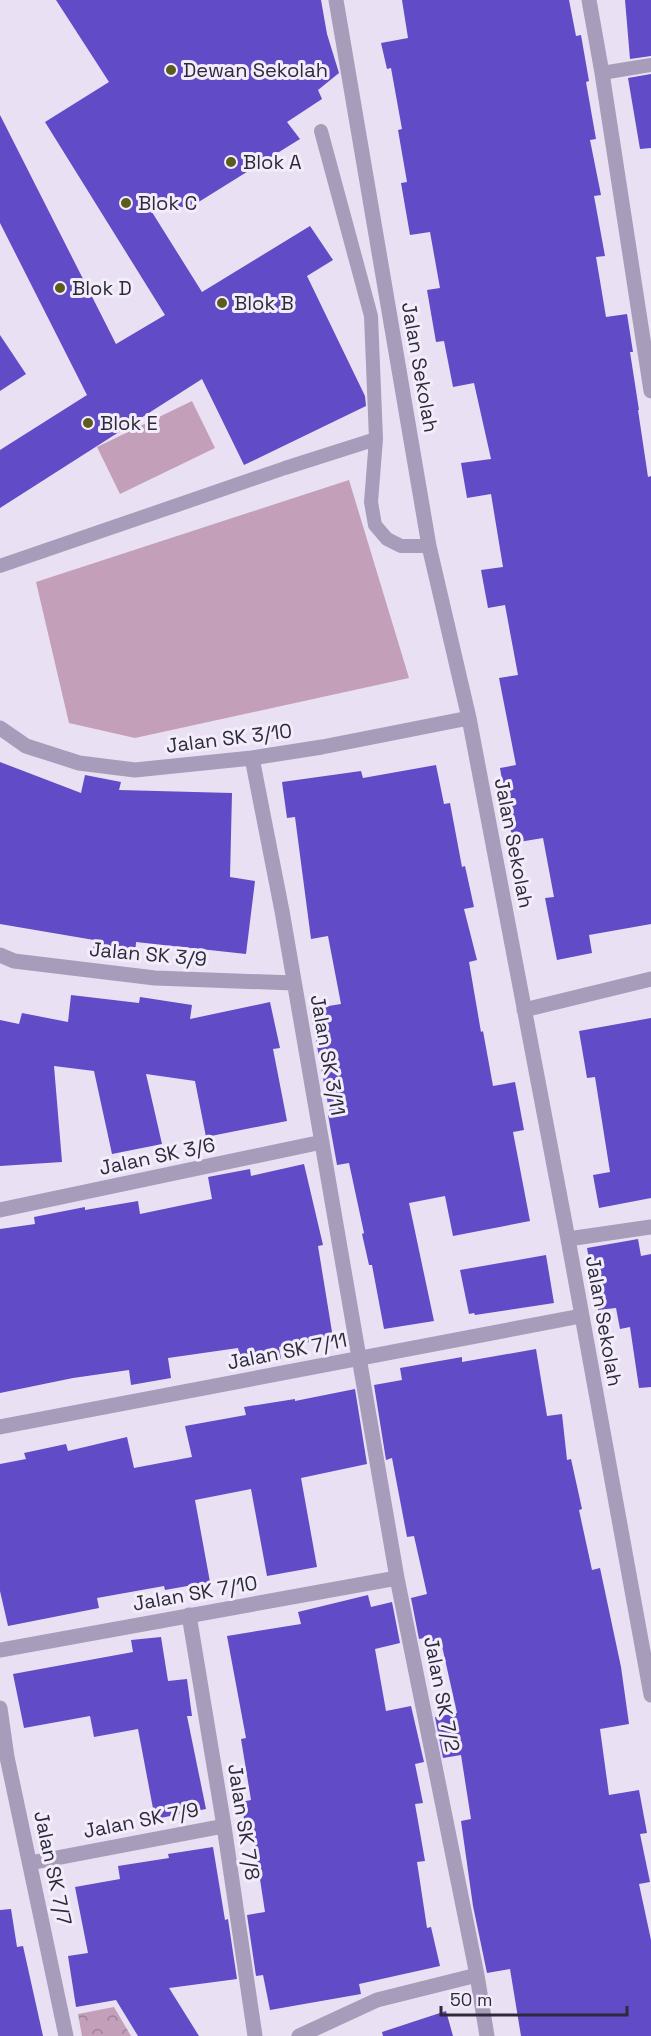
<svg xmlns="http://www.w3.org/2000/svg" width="651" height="2036" viewBox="0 0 651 2036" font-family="'Space Grotesk',sans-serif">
<defs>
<pattern id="park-crowns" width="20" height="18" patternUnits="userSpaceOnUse" patternTransform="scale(1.5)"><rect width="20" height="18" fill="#c39fb9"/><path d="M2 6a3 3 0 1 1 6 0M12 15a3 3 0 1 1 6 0" fill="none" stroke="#9f8297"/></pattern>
</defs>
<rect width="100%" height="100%" fill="#e9e0f3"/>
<!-- park -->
<path fill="url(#park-crowns)" d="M 114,2007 L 131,2036 L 82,2036 L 78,2014 Z"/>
<!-- pitch -->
<path fill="#c39fb9" d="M 192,401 L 215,448 L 120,494 L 97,447 Z
M 349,480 L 409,678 L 135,738 L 69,723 L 36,582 Z"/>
<!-- building -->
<path fill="#614bc6" d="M 56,0 L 321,0 L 327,34 L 339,73 L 318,90 L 322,99 L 287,122 L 300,139 L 189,208 L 145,201 L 202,292 L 310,226 L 333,260 L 307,276 L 365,396 L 366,406 L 244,465 L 202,379 L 0,508 L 0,450 L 87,395 L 0,223 L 0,115 L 116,344 L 165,315 L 45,122 L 109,82 Z
M 402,0 L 569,0 L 576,36 L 581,35 L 589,81 L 586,82 L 596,139 L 590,140 L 601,195 L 594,196 L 605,256 L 596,257 L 606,317 L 627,314 L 633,352 L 630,352 L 639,410 L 638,410 L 648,477 L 651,476 L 651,924 L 589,935 L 592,953 L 557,960 L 545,898 L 554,897 L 543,838 L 513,843 L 500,768 L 516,765 L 499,678 L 518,675 L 505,605 L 488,608 L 481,570 L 503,567 L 491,494 L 467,498 L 461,463 L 491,459 L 474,383 L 453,387 L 444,341 L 436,342 L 427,290 L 440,288 L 430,232 L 410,235 L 401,183 L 407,182 L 398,130 L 402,129 L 391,68 L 387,69 L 381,43 L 408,38 Z
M 625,0 L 651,0 L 651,56 L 630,59 Z
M 651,74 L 651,148 L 640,149 L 628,78 Z
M 0,335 L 26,374 L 0,391 Z
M 0,762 L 81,793 L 85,775 L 121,782 L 119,790 L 232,793 L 230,877 L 255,881 L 246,954 L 136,942 L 135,958 L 93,954 L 94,940 L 0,924 Z
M 436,765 L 444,804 L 450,803 L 462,867 L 465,866 L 474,907 L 464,909 L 477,960 L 469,962 L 481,1032 L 483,1031 L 493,1086 L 515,1082 L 524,1130 L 513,1132 L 530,1221 L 453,1236 L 445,1196 L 409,1203 L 434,1321 L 384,1329 L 372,1265 L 369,1265 L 362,1234 L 364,1233 L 349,1163 L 337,1165 L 328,1115 L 330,1115 L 310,1009 L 341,1004 L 328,936 L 311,939 L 295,817 L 287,818 L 282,782 L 361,771 L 363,778 Z
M 71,995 L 139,1003 L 140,997 L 192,1005 L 190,1019 L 270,1002 L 280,1048 L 273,1049 L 287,1121 L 206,1137 L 195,1081 L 146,1074 L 162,1144 L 112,1154 L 94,1071 L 54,1066 L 62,1162 L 0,1166 L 0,1020 L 19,1024 L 22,1013 L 68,1022 Z
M 651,1018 L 651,1198 L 599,1208 L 593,1175 L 610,1172 L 595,1077 L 587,1078 L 579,1031 Z
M 304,1164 L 323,1245 L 318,1246 L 333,1338 L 279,1347 L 281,1359 L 242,1365 L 238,1348 L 168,1358 L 171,1378 L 131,1385 L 129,1370 L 73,1378 L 0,1393 L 0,1229 L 35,1224 L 34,1217 L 85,1207 L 85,1210 L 138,1201 L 140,1214 L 212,1199 L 208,1177 L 250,1169 L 251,1176 Z
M 638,1239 L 641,1256 L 651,1254 L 651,1387 L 639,1388 L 630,1327 L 620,1329 L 616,1308 L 598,1310 L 587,1248 Z
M 546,1255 L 554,1303 L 475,1315 L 474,1313 L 469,1314 L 460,1270 Z
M 536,1349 L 547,1416 L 562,1414 L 567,1460 L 571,1459 L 582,1509 L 579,1510 L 592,1570 L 600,1568 L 621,1667 L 629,1724 L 600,1729 L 609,1795 L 639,1790 L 647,1833 L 640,1834 L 650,1882 L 639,1884 L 651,1940 L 651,2036 L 521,2036 L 510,1969 L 487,1973 L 473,1906 L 461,1821 L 471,1819 L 461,1755 L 443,1758 L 435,1717 L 457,1713 L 442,1646 L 426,1648 L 424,1638 L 419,1639 L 411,1598 L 427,1594 L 414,1536 L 407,1537 L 392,1458 L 386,1460 L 374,1385 L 402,1380 L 400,1368 L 462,1357 L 462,1362 Z
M 355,1389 L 367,1464 L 301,1478 L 317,1567 L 267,1576 L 251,1489 L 195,1500 L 210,1582 L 165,1590 L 164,1586 L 97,1598 L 99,1608 L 8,1626 L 0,1591 L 0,1464 L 26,1459 L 24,1453 L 66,1444 L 68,1451 L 127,1437 L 134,1468 L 192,1457 L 185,1426 L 246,1415 L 244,1407 L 295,1399 L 295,1401 Z
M 368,1595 L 371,1607 L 392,1602 L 400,1643 L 375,1649 L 386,1711 L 411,1706 L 424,1762 L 415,1764 L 423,1803 L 415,1804 L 425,1861 L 417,1862 L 427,1928 L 431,1927 L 440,1966 L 359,1984 L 361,1994 L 270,2010 L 263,1975 L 256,1976 L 247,1915 L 265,1912 L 254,1840 L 248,1841 L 241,1802 L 251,1800 L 241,1739 L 246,1738 L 227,1636 L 301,1624 L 298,1612 Z
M 161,1637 L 168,1681 L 187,1679 L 192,1716 L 187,1716 L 206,1809 L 155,1819 L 138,1729 L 94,1737 L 90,1716 L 24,1728 L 13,1674 L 133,1652 L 131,1640 Z
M 213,1847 L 225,1920 L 228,1919 L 237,1979 L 169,1988 L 199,2036 L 138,2036 L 116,2000 L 76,2007 L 68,1956 L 88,1953 L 75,1887 L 120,1879 L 118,1866 L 169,1858 L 168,1854 Z
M 11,1909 L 17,1947 L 23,1946 L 43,2036 L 0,2036 L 0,1910 Z
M 446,2011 L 453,2036 L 383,2036 L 382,2032 Z"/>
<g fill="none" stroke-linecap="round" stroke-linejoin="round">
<!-- lane -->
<path stroke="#a79cba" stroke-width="14" d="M 602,73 L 651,65
M 321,131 L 371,316 L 376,439 L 371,502 L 375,525 L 387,539 L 401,546 L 429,546
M 0,566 L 285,468 L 376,439"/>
<!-- street -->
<path stroke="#a79cba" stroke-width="15" d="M 336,0 L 429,546 L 469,718 L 568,1239 L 651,1695
M 589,0 L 602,73 L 651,391
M 0,728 L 26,746 L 79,763 L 135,770 L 252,758 L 322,747 L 469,718
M 252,758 L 282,911 L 397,1578 L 477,1975 L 487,2036
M 0,955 L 14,961 L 155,978 L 294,983
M 524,1010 L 651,979
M 0,1210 L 322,1142
M 568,1239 L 651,1227
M 0,1427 L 581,1316
M 189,1615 L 224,1826 L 255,2036
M 0,1650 L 397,1578
M 0,1708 L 7,1757 L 66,2036
M 30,1863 L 224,1826
M 299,2036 L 377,2000 L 477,1975"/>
</g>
<!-- markers -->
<g fill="#5c5c1f" stroke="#f3edfb" stroke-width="2">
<circle cx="171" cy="70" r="6"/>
<circle cx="231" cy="162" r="6"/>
<circle cx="126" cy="203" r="6"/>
<circle cx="60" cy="288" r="6"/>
<circle cx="222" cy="303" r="6"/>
<circle cx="88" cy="423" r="6"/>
</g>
<g text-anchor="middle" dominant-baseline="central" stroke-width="6" stroke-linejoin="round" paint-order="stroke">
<!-- poi labels -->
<g font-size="20" fill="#2e2a3a" stroke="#f3edfb" text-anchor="start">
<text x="183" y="70">Dewan Sekolah</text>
<text x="243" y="162">Blok A</text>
<text x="138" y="203">Blok C</text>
<text x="72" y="288">Blok D</text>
<text x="234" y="303">Blok B</text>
<text x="100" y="423">Blok E</text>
</g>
<!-- street labels -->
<g font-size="20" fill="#2e2a3a" stroke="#f3edfb">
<text transform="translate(420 367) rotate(80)">Jalan Sekolah</text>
<text transform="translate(229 738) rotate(-7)">Jalan SK 3/10</text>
<text transform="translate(514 843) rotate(79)">Jalan Sekolah</text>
<text transform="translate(148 954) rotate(5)">Jalan SK 3/9</text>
<text transform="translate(328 1055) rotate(80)">Jalan SK 3/11</text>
<text transform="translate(157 1156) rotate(-12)">Jalan SK 3/6</text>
<text transform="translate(604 1321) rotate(80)">Jalan Sekolah</text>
<text transform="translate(287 1351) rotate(-11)">Jalan SK 7/11</text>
<text transform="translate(195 1593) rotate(-10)">Jalan SK 7/10</text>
<text transform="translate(442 1694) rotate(79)">Jalan SK 7/2</text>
<text transform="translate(141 1820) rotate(-11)">Jalan SK 7/9</text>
<text transform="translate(244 1822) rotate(81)">Jalan SK 7/8</text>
<text transform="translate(53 1868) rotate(78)">Jalan SK 7/7</text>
</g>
</g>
<!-- scale -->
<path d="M441 2006v9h186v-9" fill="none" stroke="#2e2a3a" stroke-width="3"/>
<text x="450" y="2006" font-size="18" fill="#2e2a3a" stroke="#f3edfb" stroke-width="4.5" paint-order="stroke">50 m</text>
</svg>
